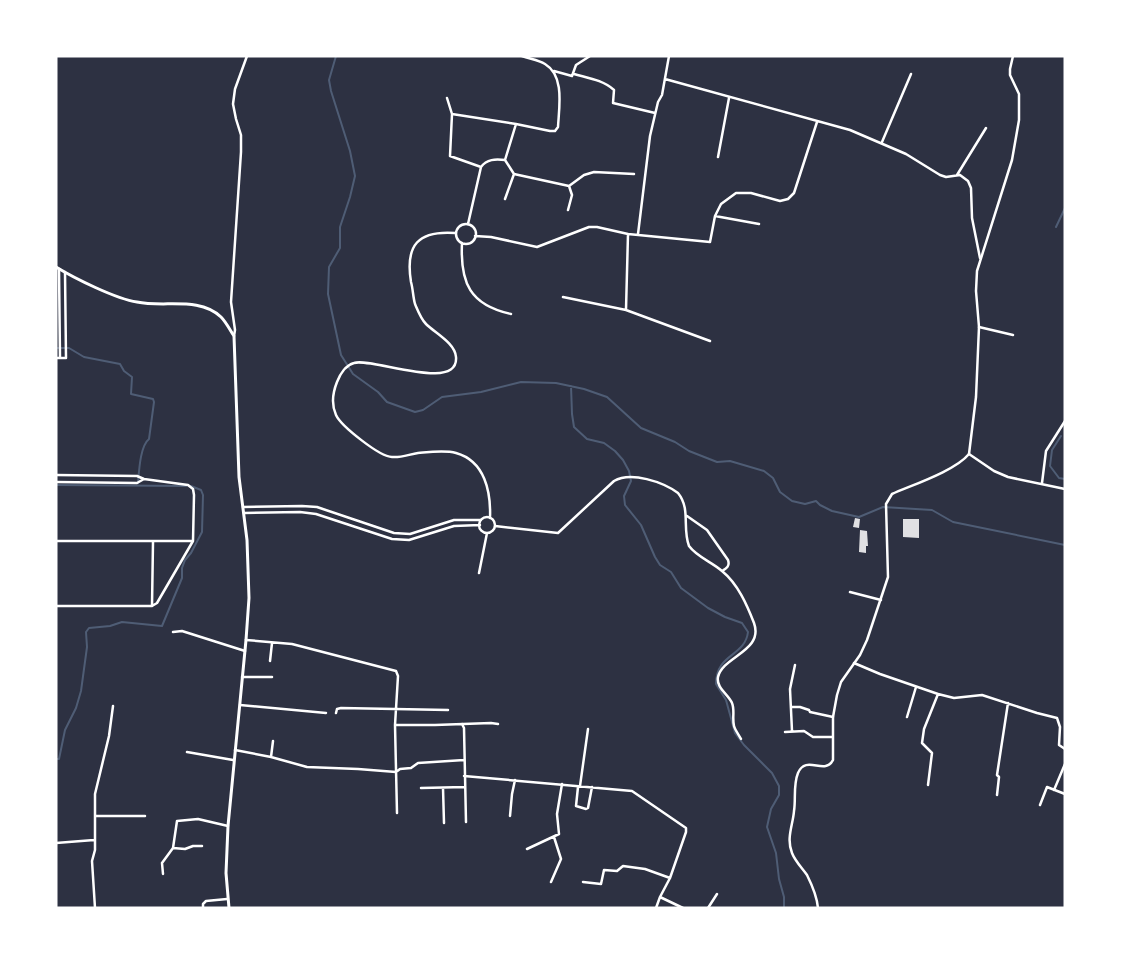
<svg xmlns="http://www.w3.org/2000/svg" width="1121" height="964" viewBox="0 0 1121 964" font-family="Jost,sans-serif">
<rect width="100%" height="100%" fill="#2d3142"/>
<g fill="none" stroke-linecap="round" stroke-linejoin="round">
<!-- stream -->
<path stroke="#4f5d75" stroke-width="2" d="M 336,56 L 329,80 L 331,91 L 350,151 L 355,176 L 350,197 L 340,227 L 340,248 L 329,267 L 328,294 L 341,355 L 353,374 L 378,392 L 387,402 L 415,412 L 423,410 L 442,397 L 481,392 L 521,382 L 556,383 L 584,389 L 607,397 L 641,428 L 675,442 L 689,451 L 717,462 L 730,461 L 764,471 L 773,478 L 780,492 L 792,501 L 805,504 L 816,501 L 820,505 L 832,511 L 859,517 L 883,507 L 932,510 L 953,522 L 1065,545
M 1056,227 L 1065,208
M 56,348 L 69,348 L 84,357 L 120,364 L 124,371 L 132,377 L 131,394 L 153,399 L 154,402 L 149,439 C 140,446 139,472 138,483
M 571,386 L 572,414 L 574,427 L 587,439 L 604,443 L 615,451 L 623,460 L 629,471 L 631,481 L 624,496 L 625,505 L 641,525 L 655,557 L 660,565 L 671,572 L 681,588 L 708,608 L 725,617 L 742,623 L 748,632 C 745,657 716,653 716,684 L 726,700 L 735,733 L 744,745 L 772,773 L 779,786 L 779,795 L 771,809 L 767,827 L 776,853 L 779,879 L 784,897 L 784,908
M 1061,436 L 1052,450 L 1050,466 L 1059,478 L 1065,479
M 56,485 L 186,486
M 56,759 L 59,759 L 65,730 L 76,708 L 81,691 L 87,647 L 86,632 L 89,628 L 110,626 L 122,622 L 162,626 L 182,578 L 182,568 L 185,560 L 191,553 L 202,532 L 203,495 L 201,490 L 191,486"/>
</g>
<!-- building -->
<path fill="#e0e0e3" d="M 855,518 L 860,519 L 859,528 L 853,527 Z
M 903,519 L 919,519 L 919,538 L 903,537 Z
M 860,530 L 867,531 L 868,546 L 866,546 L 866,553 L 859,552 Z"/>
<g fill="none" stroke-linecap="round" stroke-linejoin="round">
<!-- minor -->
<path stroke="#fff" stroke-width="2.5" d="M 554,71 L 572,76 L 576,65 L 590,56
M 574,74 C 588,78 603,80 614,90 L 613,103 L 655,113
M 665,79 L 850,130 L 906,154 L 940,175 L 946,177 L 960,175 L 968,181 L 971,188 L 972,218 L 980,258
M 447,98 L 452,114 L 450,156 L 481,167
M 452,114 L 516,124 L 505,160
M 516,124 L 550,131 L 555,131 L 558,127 C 559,107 565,76 545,64 C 538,60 530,59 522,56
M 882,142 L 911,74
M 718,157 L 729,98
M 957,175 L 986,128
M 505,199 L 514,174
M 568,210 L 572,195 L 569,186
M 715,216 L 759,224
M 468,224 L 481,167 C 487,159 495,159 505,160 L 514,174 L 569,186 L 584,175 L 594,172 L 634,174
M456 234a10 10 0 1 1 20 0a10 10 0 1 1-20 0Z
M 456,233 C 418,230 405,245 411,282 C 413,289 413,297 415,304 C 418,311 421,319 426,324 C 435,333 455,343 456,357 C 459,393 371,357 354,363 C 346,365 340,374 337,382 C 333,392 331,404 336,415 C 341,426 380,457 392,457 C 401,458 410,454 418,453 C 430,452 445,450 456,453 C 485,461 491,492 490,518
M 638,234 L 650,136 L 658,102 L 662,95 L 669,56
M 475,236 L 491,237 L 537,247 L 589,227 L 597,227 L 628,234
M 462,243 C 460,283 470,305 511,314
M 59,269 L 60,358
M 563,297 L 626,310
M 979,327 L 1013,335
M 234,336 L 235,330 L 231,302 L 241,152 L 241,135 L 236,119 L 233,104 L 235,89 L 247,56
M 710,341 L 626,310 L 628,234 L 710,242 L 715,216 L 721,204 L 736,193 L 751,193 L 780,201 L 788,199 L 794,193 L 817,122
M 56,358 L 66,358 L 65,272
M 969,454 L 994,471 L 1008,477 L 1065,489
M 56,475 L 137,476 L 144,479 L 188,485 L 193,489 L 194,495 L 193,541 L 157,603 L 152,606 L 56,606
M 56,482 L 137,483 L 144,479
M 1042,483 L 1046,451 L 1065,421
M 243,507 L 302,506 L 317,507 L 394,533 L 410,534 L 454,520 L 481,520
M 244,513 L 300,512 L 316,514 L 392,539 L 409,540 L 454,526 L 480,525
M 687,516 L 707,530 L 728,560 C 730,566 727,568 722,571
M479 525a8 8 0 1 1 16 0a8 8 0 1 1-16 0Z
M 495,526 L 558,533 L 614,481 C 631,471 663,482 678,493 C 691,509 682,528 689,546 C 697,557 712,562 722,571 C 738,584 747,605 754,623 C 764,651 723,656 718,677 C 716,688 728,694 732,703 C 735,710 732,718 734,726 C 735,730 739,735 741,739
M 56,541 L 192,541
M 479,573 L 487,533
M 850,592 L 881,600
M 152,606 L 153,542
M 173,632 L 182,631 L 245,651
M 246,640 L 292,644 L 396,671 L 398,676 L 395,725 L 397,813
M 270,661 L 272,643
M 854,663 L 880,674 L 938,694 L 954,698 L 982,695 L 1037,713 L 1057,718 L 1060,727 L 1059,745 L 1065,749
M 242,677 L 272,677
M 240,705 L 326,713
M 791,707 L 800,707 L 809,710 L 810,712 L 833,717
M 336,713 L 337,709 L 341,708 L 448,710
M 907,717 L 916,687
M 462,724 L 464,728 L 466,822
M 395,725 L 435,725 L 491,723 L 498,724
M 792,731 L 790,689 L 795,665
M 785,732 L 804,731 L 813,737 L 832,737
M 273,741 L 271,757 L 307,767 L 358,769 L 396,772 L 400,769 L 411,768 L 418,763 L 464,760
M 235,750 L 271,757
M 187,752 L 233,760
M 464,776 L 632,791 L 686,828 L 686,832 L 670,878 L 660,897 L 656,908
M 928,785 L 932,753 L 922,743 L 924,729 L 938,694
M 580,786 L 588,729
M 578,787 L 576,806 L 586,809 L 588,808 L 592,787
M 421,788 L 465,787
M 443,788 L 444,823
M 1054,790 L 1065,764
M 997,795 L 999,777 L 997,775 L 1008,703
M 1040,805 L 1047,787 L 1065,794
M 95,816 L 145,816
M 510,816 L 512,794 L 515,780
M 56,843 L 94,840
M 173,848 L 185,849 L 193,846 L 202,846
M 527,849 L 559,834 L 557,814 L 562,784
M 163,874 L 162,863 L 173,848 L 177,821 L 198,819 L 228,826
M 551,882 L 561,859 L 554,837
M 583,882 L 601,884 L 604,870 L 617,871 L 623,866 L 645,869 L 670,878
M 660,897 L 683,908
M 95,908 L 92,861 L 95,850 L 95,794 L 109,736 L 113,706
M 203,908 L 203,904 L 206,901 L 227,899
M 708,908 L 717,894"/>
<!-- tertiary -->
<path stroke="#fff" stroke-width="2.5" d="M 818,908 C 817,897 812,885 807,875 C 802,868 795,861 792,853 C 786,838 793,825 794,811 C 796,799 793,785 798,773 C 806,754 825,776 833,760 L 833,717 L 837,695 L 841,682 L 860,655 L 867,640 L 888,577 L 886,504 L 892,494 C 912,485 955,471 969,454 L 976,397 L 979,327 L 976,291 L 977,271 L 1012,160 L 1019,120 L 1019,94 L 1010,75 L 1010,69 L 1013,56"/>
<!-- secondary -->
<path stroke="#fff" stroke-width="3" d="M 56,267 C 74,278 116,299 137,302 C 164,308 199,296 221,317 C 226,322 230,330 234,336 L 239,477 L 247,540 L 249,598 L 246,640 L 228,826 L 226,873 L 229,908"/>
</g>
<!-- border -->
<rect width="1121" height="964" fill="none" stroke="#ffffff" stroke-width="115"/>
</svg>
